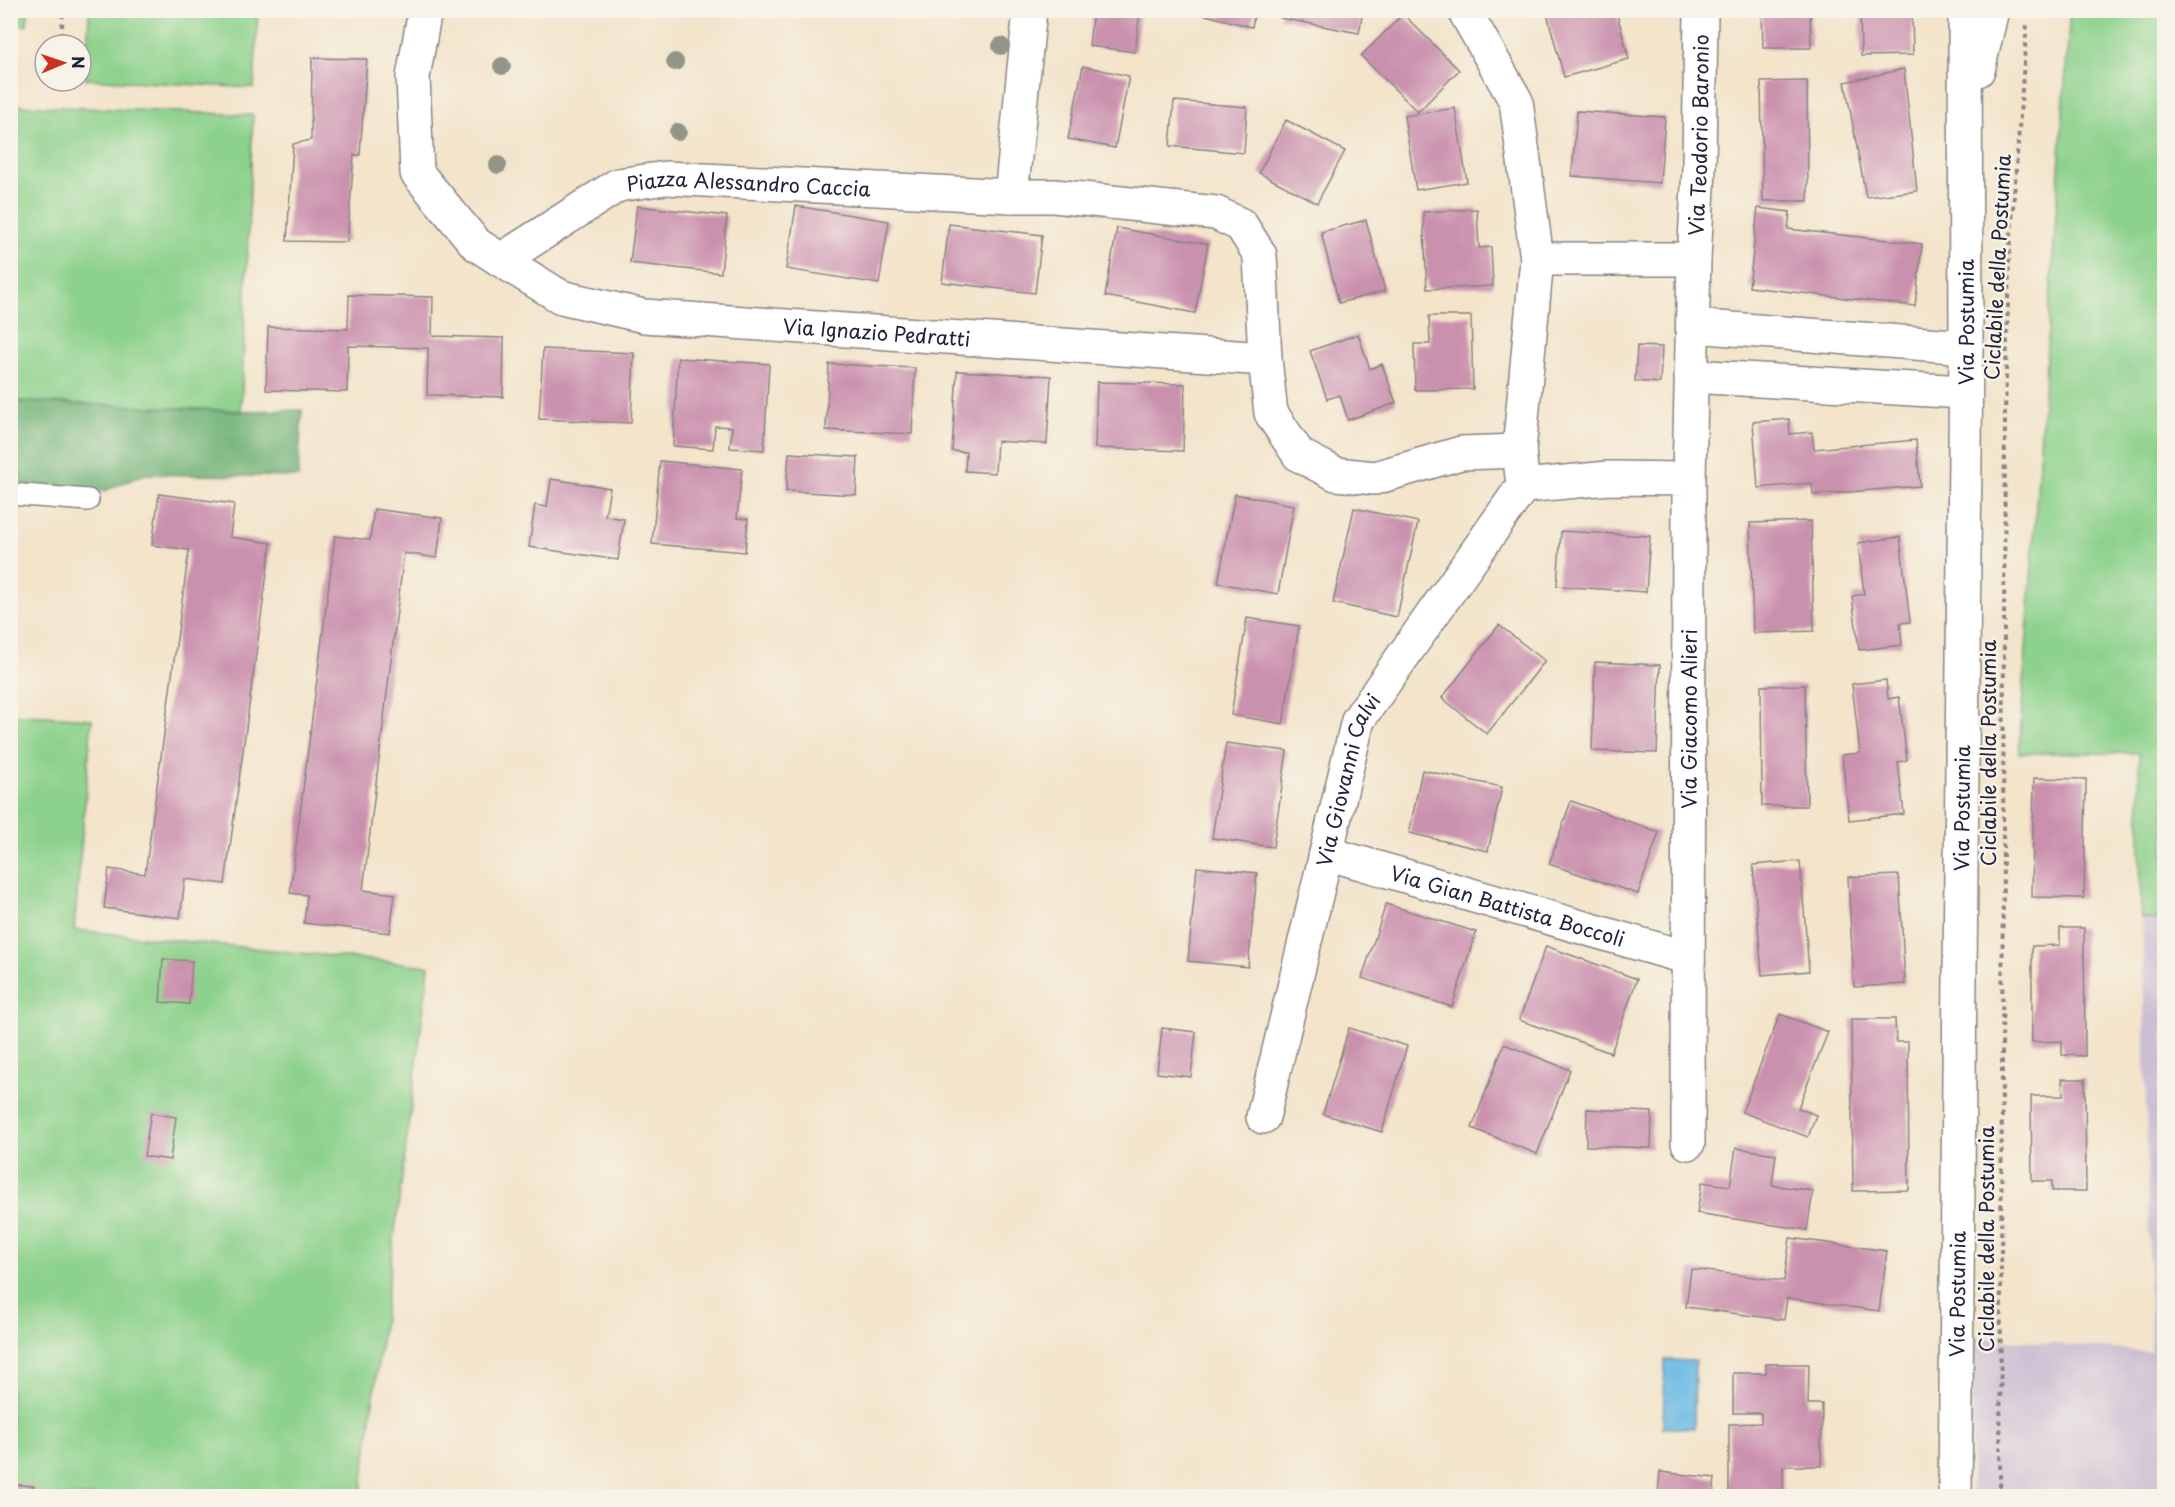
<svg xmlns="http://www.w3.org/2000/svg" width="2175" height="1507" viewBox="0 0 2175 1507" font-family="'Playpen Sans',sans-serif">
<rect width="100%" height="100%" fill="#f7f3e8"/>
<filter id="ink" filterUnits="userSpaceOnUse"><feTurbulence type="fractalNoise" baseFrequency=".0167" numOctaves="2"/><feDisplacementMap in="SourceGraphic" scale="12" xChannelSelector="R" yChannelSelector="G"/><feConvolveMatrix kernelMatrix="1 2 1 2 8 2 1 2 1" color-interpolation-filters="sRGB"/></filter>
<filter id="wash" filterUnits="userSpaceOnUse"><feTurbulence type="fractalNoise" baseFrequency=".008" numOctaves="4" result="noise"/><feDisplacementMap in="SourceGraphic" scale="24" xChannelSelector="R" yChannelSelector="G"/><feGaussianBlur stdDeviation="1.35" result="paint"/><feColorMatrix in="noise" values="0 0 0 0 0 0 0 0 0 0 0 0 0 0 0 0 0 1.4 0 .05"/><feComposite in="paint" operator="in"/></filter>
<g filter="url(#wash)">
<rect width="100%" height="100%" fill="#f3e4ca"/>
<!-- industrial -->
<path fill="#ccbed3" d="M 2070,11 L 2164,11 L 2164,1496 L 1971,1496 L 1973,1337 L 2151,1352 L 2139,753 L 2019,753 Z"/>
<!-- green -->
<path fill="#8dd28c" stroke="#587a64" stroke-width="1.5" d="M 10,11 L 28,11 L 27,25 L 11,24 Z
M 89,11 L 258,11 L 254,88 L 86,79 Z
M 2070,11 L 2164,11 L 2164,921 L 2141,918 L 2139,753 L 2019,753 Z
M 11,105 L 253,115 L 241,411 L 11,401 Z
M 10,714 L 92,719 L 74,930 L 429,966 L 361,1496 L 11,1496 Z"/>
<!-- forest -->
<path fill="#72b478" stroke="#4a6b5a" stroke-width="1.5" d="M 11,401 L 241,411 L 302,410 L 298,477 L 145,474 L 104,491 L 11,483 Z"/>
<!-- water -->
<path fill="#67b9e3" stroke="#446e8f" stroke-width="1.5" d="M 1665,1360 L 1695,1361 L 1694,1428 L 1663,1428 Z"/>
<g id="blocks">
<!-- building -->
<path fill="#ca91ae" d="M 1093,10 L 1140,10 L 1135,52 L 1089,46 Z
M 1186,10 L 1255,10 L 1252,27 Z
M 1281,10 L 1363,10 L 1359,33 L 1280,18 Z
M 1546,10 L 1616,10 L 1629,59 L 1564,77 Z
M 1762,10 L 1810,10 L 1811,48 L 1763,48 Z
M 1860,10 L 1912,10 L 1913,55 L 1861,56 Z
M 1403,14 L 1459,70 L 1418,112 L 1361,56 Z
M 312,58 L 367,59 L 360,155 L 354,155 L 347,242 L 287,241 L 293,144 L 311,140 Z
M 1083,66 L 1129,76 L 1115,148 L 1068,139 Z
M 1904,69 L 1917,191 L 1866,197 L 1845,82 Z
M 1807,81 L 1808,201 L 1763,201 L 1761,82 Z
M 1174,101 L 1247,107 L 1244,153 L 1170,146 Z
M 1455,108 L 1467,182 L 1416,190 L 1404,116 Z
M 1577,111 L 1665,117 L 1660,183 L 1572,176 Z
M 1286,120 L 1345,151 L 1317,203 L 1259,173 Z
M 637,206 L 727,216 L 721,273 L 630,263 Z
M 796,206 L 889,221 L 879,284 L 786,269 Z
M 1758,208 L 1790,212 L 1788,229 L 1922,244 L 1915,306 L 1749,287 Z
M 1477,209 L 1479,248 L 1491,247 L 1493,286 L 1427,289 L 1423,212 Z
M 1366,220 L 1385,291 L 1339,303 L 1321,232 Z
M 949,224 L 1042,235 L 1035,293 L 942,282 Z
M 1117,228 L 1208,244 L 1195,313 L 1105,296 Z
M 349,295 L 433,297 L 432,336 L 504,338 L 503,397 L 427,395 L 428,348 L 348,346 L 347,392 L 266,390 L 268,327 L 348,329 Z
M 1429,316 L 1471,316 L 1473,389 L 1415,390 L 1414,344 L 1430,344 Z
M 1358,334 L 1370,369 L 1382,364 L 1396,403 L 1348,420 L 1340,395 L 1327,399 L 1310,351 Z
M 1637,346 L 1662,347 L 1660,383 L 1635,381 Z
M 543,349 L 634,353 L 631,423 L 539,419 Z
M 678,358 L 769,364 L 764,450 L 730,448 L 732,427 L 715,426 L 713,449 L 673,446 Z
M 829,364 L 915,368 L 912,434 L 826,430 Z
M 957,371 L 1051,376 L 1047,444 L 997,441 L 995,473 L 965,471 L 966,452 L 952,451 Z
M 1097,382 L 1185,384 L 1183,451 L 1095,448 Z
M 1789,419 L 1790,434 L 1812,432 L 1814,449 L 1916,440 L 1920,486 L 1813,495 L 1812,483 L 1758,488 L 1753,422 Z
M 789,453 L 858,457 L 856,495 L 786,491 Z
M 660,461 L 742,469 L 737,518 L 748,519 L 745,552 L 652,544 Z
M 551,479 L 610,488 L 605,516 L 624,519 L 618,560 L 529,547 L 535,505 L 547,507 Z
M 159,494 L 234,504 L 230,537 L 271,543 L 225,884 L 185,879 L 180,918 L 104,908 L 109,869 L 145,874 L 189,550 L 152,545 Z
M 1235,494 L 1294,505 L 1278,594 L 1218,583 Z
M 1354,508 L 1418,522 L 1397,617 L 1333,603 Z
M 374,509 L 442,518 L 437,558 L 404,553 L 363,890 L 395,894 L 390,933 L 304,923 L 307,895 L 290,893 L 335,536 L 370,540 Z
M 1811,521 L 1814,631 L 1753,633 L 1750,523 Z
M 1561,531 L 1650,536 L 1646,592 L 1557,586 Z
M 1900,537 L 1910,622 L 1900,623 L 1902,645 L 1859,650 L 1852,596 L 1864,594 L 1858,543 Z
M 1247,618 L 1299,626 L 1283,724 L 1231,715 Z
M 1499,625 L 1545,661 L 1487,734 L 1442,698 Z
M 1595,662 L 1660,665 L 1657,753 L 1592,751 Z
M 1886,680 L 1888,699 L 1899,697 L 1907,760 L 1898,762 L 1904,814 L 1849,820 L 1842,755 L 1860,753 L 1852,684 Z
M 1805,685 L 1807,806 L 1762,806 L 1761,686 Z
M 1226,743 L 1287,751 L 1273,847 L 1212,838 Z
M 1422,770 L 1502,787 L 1488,851 L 1409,833 Z
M 2034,778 L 2086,779 L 2084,898 L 2032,897 Z
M 1571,801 L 1659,832 L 1638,894 L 1549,864 Z
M 1800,861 L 1809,971 L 1762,975 L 1753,865 Z
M 1197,867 L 1257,873 L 1248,967 L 1188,961 Z
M 1899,875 L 1905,984 L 1854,987 L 1848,877 Z
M 1386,904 L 1476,932 L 1452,1007 L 1362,978 Z
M 2060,928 L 2084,928 L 2085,1056 L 2062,1055 L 2062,1041 L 2032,1042 L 2032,946 L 2060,945 Z
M 1546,946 L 1637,979 L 1611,1053 L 1519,1020 Z
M 163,959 L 192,961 L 189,1004 L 160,1002 Z
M 1780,1014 L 1828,1032 L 1798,1108 L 1816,1115 L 1808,1137 L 1742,1112 Z
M 1851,1019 L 1895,1019 L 1896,1042 L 1908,1042 L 1909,1190 L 1853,1191 Z
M 1162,1028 L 1196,1032 L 1191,1077 L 1157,1073 Z
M 1349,1028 L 1407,1046 L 1382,1132 L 1323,1114 Z
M 1504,1044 L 1570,1070 L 1537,1154 L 1472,1128 Z
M 2062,1079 L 2085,1079 L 2086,1191 L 2052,1191 L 2052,1181 L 2032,1181 L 2031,1096 L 2063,1096 Z
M 1587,1109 L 1652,1112 L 1651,1148 L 1586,1146 Z
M 151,1113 L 176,1117 L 170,1160 L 144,1156 Z
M 1736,1148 L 1776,1154 L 1772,1185 L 1813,1191 L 1807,1230 L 1697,1213 L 1702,1182 L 1730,1186 Z
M 1790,1238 L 1887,1251 L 1879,1311 L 1787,1298 L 1784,1320 L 1686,1307 L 1691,1269 L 1784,1281 Z
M 1766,1364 L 1809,1364 L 1808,1404 L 1822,1404 L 1821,1466 L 1783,1466 L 1783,1496 L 1729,1496 L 1729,1424 L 1761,1423 L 1761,1413 L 1733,1413 L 1733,1373 L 1766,1373 Z
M 1660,1472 L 1715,1478 L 1713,1496 L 1658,1496 Z
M 10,1484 L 34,1486 L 33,1496 L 10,1496 Z"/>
</g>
</g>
<g filter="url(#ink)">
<use href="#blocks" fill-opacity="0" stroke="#8a8382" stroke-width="1.5"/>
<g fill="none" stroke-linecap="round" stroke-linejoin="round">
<!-- service casing -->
<g stroke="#8a8382" stroke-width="24">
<path id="service" d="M 10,494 L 88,500"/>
</g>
<!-- minor casing -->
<g stroke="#8a8382" stroke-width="36">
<g id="minor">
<path id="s1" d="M 425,10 L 413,77 L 417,173 L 476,244 L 501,260 L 561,297 L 644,316 L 1265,359"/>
<path d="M 1464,10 L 1516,101 L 1537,259"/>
<path d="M 1011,196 L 1054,196 L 1216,213 L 1241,225 L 1260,255 L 1265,359 L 1271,413 L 1299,455 L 1336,474 L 1375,478 L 1461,453 L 1519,451"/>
<path id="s2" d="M 1694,259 L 1699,169 L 1701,10"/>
<path id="s3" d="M 501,260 L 618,185 L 666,178 L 1011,196 L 1030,10"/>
<path d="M 1693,326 L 1966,347"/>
<path d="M 1691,376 L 1964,392"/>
<path id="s4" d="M 1326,853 L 1688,958"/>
<path id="s5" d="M 1263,1117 L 1358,720 L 1523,486"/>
<path id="s6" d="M 1688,1143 L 1689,479 L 1694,259 L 1537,259 L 1519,451 L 1523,486 L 1609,478 L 1689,479"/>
</g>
</g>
<!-- tertiary casing -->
<g stroke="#8a8382" stroke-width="36">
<g id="tertiary">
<path d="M 1978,70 L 1992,10"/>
<path id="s7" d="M 1955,1496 L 1966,347 L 1965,10"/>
</g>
</g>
<!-- path -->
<path stroke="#8a8382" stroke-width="4" stroke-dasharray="4.5 4.5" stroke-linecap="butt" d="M 61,45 L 63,10
M 2000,1496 L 2005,414 L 2009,262 L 2027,22"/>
<!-- service -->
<use href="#service" stroke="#fff" stroke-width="21"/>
<!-- minor -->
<use href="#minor" stroke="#fff" stroke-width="33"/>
<!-- tertiary -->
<use href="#tertiary" stroke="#fff" stroke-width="33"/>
</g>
<!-- trees -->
<g fill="#929689">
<circle cx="1001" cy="46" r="9"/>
<circle cx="675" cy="62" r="9"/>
<circle cx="502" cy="66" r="9"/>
<circle cx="678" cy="132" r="9"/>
<circle cx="498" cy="165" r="9"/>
</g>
</g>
<g text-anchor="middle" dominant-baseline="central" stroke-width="5" stroke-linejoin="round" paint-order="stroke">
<!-- street labels -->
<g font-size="20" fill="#22223b" stroke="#f7f3e8">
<text stroke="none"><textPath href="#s2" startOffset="124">Via Teodorio Baronio</textPath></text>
<text stroke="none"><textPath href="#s3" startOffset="270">Piazza Alessandro Caccia</textPath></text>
<text transform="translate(1997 267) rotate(-87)">Ciclabile della Postumia</text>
<text stroke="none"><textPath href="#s7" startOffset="1174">Via Postumia</textPath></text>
<text stroke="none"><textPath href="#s1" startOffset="675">Via Ignazio Pedratti</textPath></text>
<text stroke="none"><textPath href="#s6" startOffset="424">Via Giacomo Alieri</textPath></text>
<text transform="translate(1988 753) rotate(-90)">Ciclabile della Postumia</text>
<text stroke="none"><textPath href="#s5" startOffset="348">Via Giovanni Calvi</textPath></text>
<text stroke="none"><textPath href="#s7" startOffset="688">Via Postumia</textPath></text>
<text stroke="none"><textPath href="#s4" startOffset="189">Via Gian Battista Boccoli</textPath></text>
<text transform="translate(1986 1239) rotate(-90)">Ciclabile della Postumia</text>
<text stroke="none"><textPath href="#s7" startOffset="202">Via Postumia</textPath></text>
</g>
</g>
<!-- margin -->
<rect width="2175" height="1507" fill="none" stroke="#f7f3e8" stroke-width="36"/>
<!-- north arrow -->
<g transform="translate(63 63) rotate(88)"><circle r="28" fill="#f7f3e8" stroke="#a29fa3" stroke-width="1.5"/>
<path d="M0-4.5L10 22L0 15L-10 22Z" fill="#c8321e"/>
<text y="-9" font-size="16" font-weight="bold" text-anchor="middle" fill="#22223b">N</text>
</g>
</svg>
